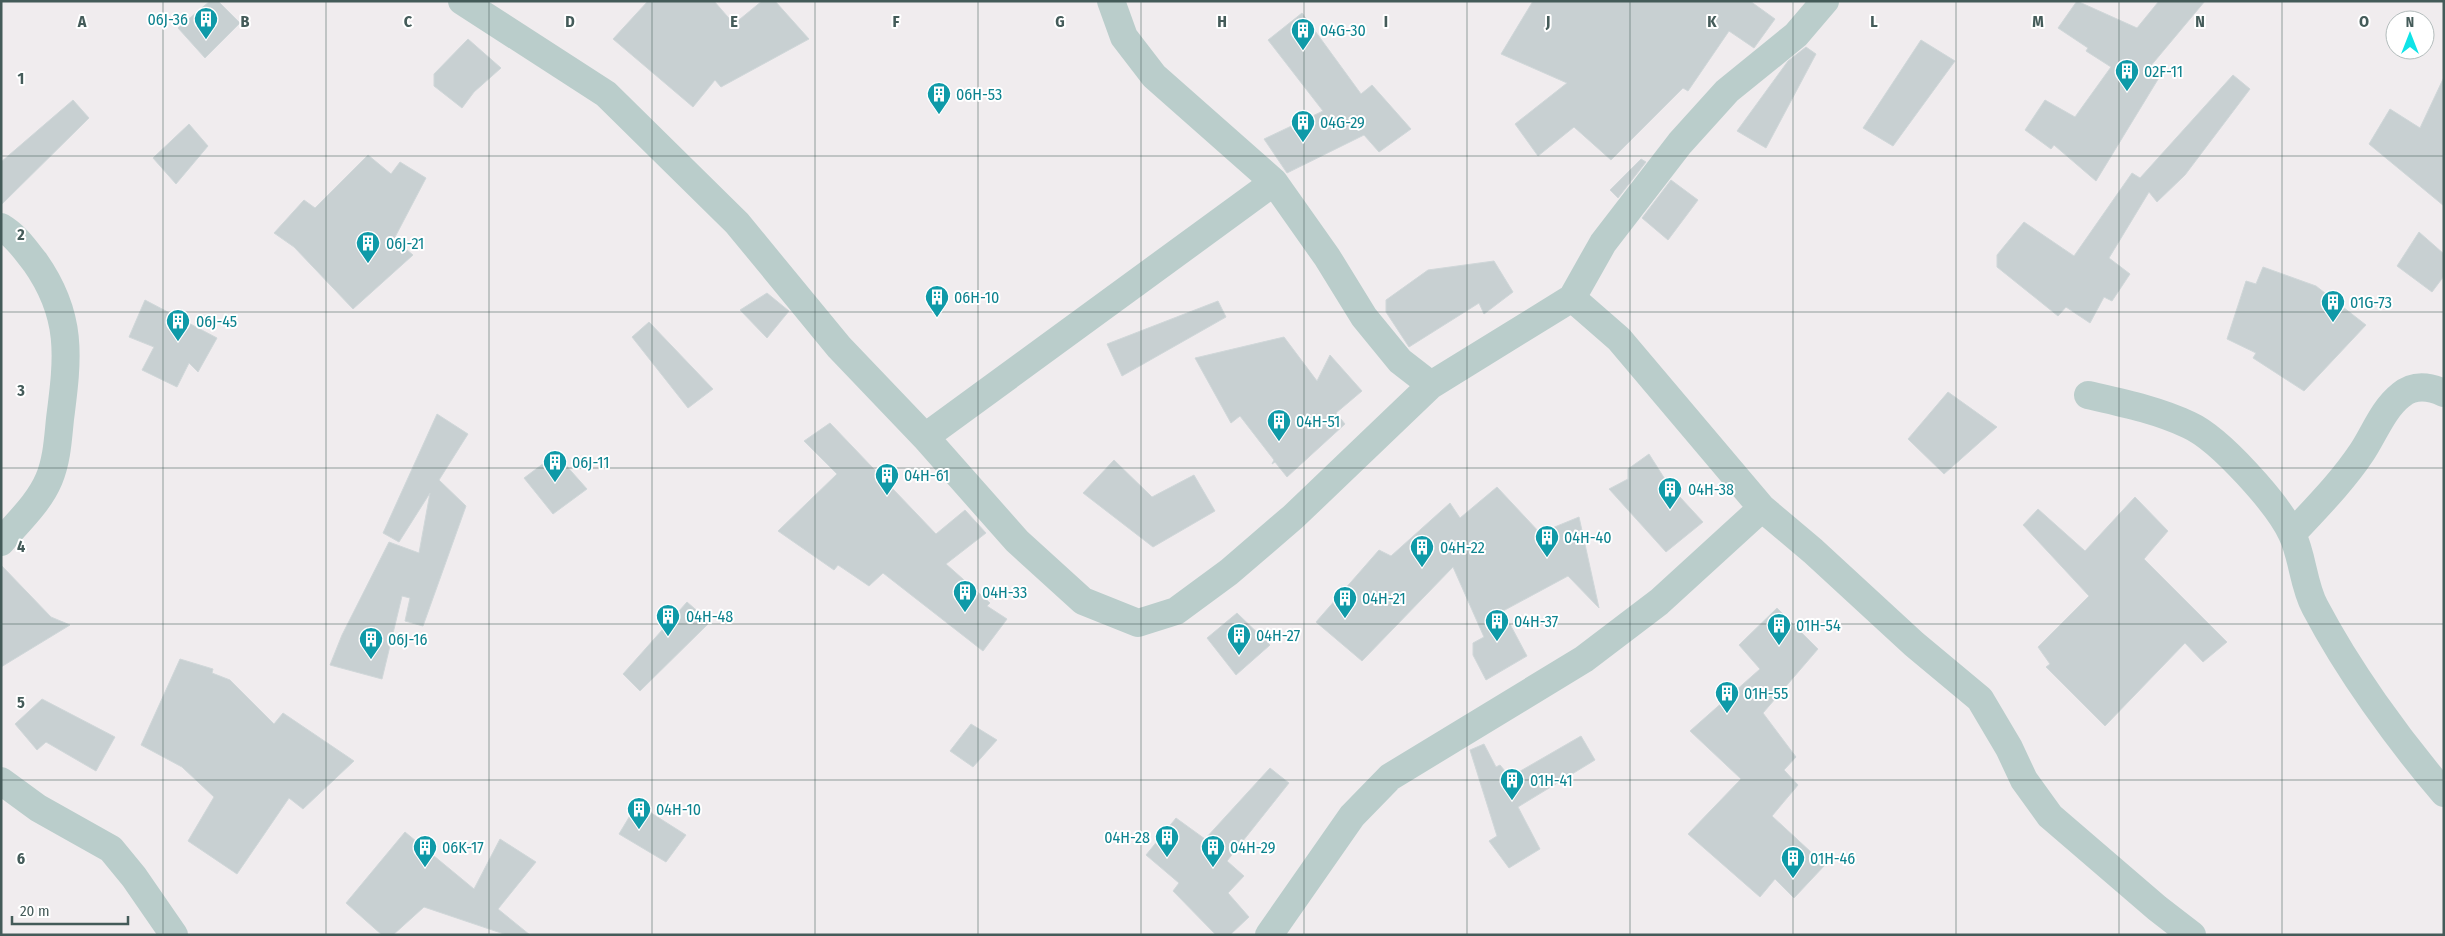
<svg xmlns="http://www.w3.org/2000/svg" width="2445" height="936" viewBox="0 0 2445 936" font-family="'Fira Sans Condensed',sans-serif">
<rect width="100%" height="100%" fill="#f0ecee"/>
<!-- building -->
<path fill="#c8d0d2" stroke="#d0d7d9" d="M 210,1 L 218,1 L 240,23 L 205,58 L 178,28 Z
M 648,1 L 714,1 L 734,24 L 762,1 L 775,1 L 809,39 L 721,87 L 715,80 L 693,107 L 613,39 Z
M 1533,1 L 1750,1 L 1775,19 L 1754,48 L 1729,31 L 1688,91 L 1683,88 L 1611,160 L 1574,127 L 1538,156 L 1515,124 L 1567,83 L 1501,54 Z
M 2077,1 L 2137,28 L 2159,1 L 2205,1 L 2149,68 L 2160,76 L 2096,181 L 2054,145 L 2051,149 L 2025,130 L 2045,100 L 2075,117 L 2111,67 L 2086,51 L 2088,48 L 2058,28 Z
M 1302,13 L 1361,94 L 1372,85 L 1411,129 L 1379,152 L 1364,135 L 1287,173 L 1264,139 L 1323,111 L 1268,40 Z
M 468,39 L 501,68 L 474,92 L 462,108 L 434,86 L 434,74 Z
M 1921,40 L 1955,61 L 1893,146 L 1863,128 Z
M 1806,47 L 1816,54 L 1766,148 L 1737,131 L 1788,61 Z
M 2233,75 L 2250,89 L 2185,175 L 2157,202 L 2149,192 L 2109,258 L 2130,274 L 2112,301 L 2104,297 L 2090,323 L 2066,307 L 2058,316 L 1997,267 L 1997,255 L 2024,222 L 2074,256 L 2132,173 L 2140,178 Z
M 2444,77 L 2444,206 L 2369,144 L 2390,109 L 2420,128 Z
M 73,100 L 89,118 L 1,205 L 1,162 Z
M 189,124 L 208,146 L 176,184 L 153,158 Z
M 368,155 L 391,174 L 400,162 L 426,178 L 394,239 L 413,255 L 353,309 L 294,247 L 274,233 L 304,200 L 315,208 Z
M 1641,159 L 1646,162 L 1618,198 L 1610,190 Z
M 1671,180 L 1698,200 L 1668,240 L 1642,218 Z
M 2419,232 L 2444,254 L 2444,276 L 2432,292 L 2397,266 Z
M 1494,261 L 1513,292 L 1484,314 L 1479,303 L 1409,347 L 1386,312 L 1386,300 L 1428,270 Z
M 2263,267 L 2316,286 L 2366,325 L 2304,391 L 2253,358 L 2256,353 L 2227,339 L 2246,281 L 2256,284 Z
M 767,293 L 789,311 L 767,338 L 740,310 Z
M 145,300 L 217,338 L 198,372 L 189,363 L 177,387 L 142,370 L 154,347 L 129,337 Z
M 1218,301 L 1226,317 L 1122,376 L 1107,344 Z
M 649,322 L 713,389 L 688,408 L 632,337 Z
M 1284,337 L 1317,381 L 1330,355 L 1362,391 L 1336,413 L 1345,424 L 1287,477 L 1275,462 L 1272,464 L 1274,460 L 1240,416 L 1231,423 L 1195,358 Z
M 1948,392 L 1997,427 L 1944,474 L 1908,439 Z
M 437,414 L 468,434 L 439,480 L 466,506 L 423,626 L 405,621 L 410,598 L 402,596 L 382,679 L 330,665 L 342,635 L 389,542 L 419,553 L 430,493 L 399,542 L 383,533 Z
M 830,423 L 936,534 L 965,510 L 986,533 L 946,564 L 990,603 L 987,606 L 1007,619 L 983,651 L 883,573 L 869,586 L 838,565 L 834,570 L 778,531 L 837,474 L 804,441 Z
M 556,454 L 587,489 L 553,514 L 524,478 Z
M 1649,454 L 1668,484 L 1703,522 L 1666,552 L 1609,489 L 1628,479 L 1628,469 Z
M 1114,460 L 1152,497 L 1194,475 L 1215,511 L 1153,547 L 1083,493 Z
M 1497,487 L 1540,533 L 1579,517 L 1599,608 L 1568,576 L 1503,611 L 1527,656 L 1486,680 L 1473,655 L 1473,643 L 1484,637 L 1453,567 L 1362,661 L 1316,622 L 1379,550 L 1391,556 L 1450,503 L 1460,518 Z
M 2135,497 L 2168,531 L 2144,559 L 2227,642 L 2203,662 L 2185,643 L 2105,726 L 2046,667 L 2050,664 L 2038,647 L 2089,596 L 2023,525 L 2038,509 L 2085,551 Z
M 1,565 L 51,617 L 70,625 L 1,667 Z
M 687,602 L 710,622 L 640,691 L 623,674 Z
M 1777,608 L 1818,649 L 1763,713 L 1796,757 L 1784,770 L 1798,785 L 1772,816 L 1825,865 L 1794,898 L 1775,879 L 1760,897 L 1688,834 L 1741,779 L 1690,731 L 1760,669 L 1739,645 Z
M 1237,613 L 1270,645 L 1236,675 L 1207,638 Z
M 180,659 L 213,669 L 212,673 L 230,680 L 274,724 L 283,713 L 354,761 L 303,809 L 289,798 L 237,874 L 188,841 L 214,797 L 182,767 L 141,745 Z
M 42,699 L 115,737 L 96,771 L 46,742 L 37,750 L 15,724 Z
M 971,724 L 997,740 L 973,767 L 950,751 Z
M 1581,736 L 1595,760 L 1518,807 L 1540,849 L 1509,868 L 1489,841 L 1497,836 L 1470,750 L 1484,744 L 1496,767 L 1500,765 L 1510,777 Z
M 1270,768 L 1289,783 L 1227,861 L 1244,876 L 1228,893 L 1249,917 L 1230,935 L 1216,935 L 1173,891 L 1179,883 L 1146,855 L 1176,818 L 1205,839 Z
M 637,804 L 686,835 L 666,862 L 619,834 Z
M 405,832 L 474,889 L 500,839 L 536,862 L 498,909 L 530,935 L 507,935 L 424,907 L 393,935 L 382,935 L 346,903 Z"/>
<g fill="none" stroke-linecap="round" stroke-linejoin="round">
<!-- minor -->
<path stroke="#bacdcb" stroke-width="28" d="M 462,1 L 606,94 L 737,223 L 839,347 L 925,437 L 1017,541 L 1083,601 L 1138,623 L 1176,611 L 1229,572 L 1293,517 L 1431,385
M 1111,1 L 1124,37 L 1154,76 L 1274,182 L 1327,257 L 1364,317 L 1400,361 L 1431,385 L 1572,298
M 1825,1 L 1796,35 L 1727,91 L 1680,143 L 1603,243 L 1572,298 L 1619,339 L 1762,508 L 1813,551 L 1914,644 L 1980,699 L 2009,748 L 2024,780 L 2050,816 L 2157,908 L 2192,935
M 1,227 C 16,236 24,248 35,262 C 73,316 68,357 60,419 C 58,438 57,460 49,479 C 39,503 18,522 1,542
M 2088,395 C 2123,403 2157,410 2189,425 C 2220,439 2278,504 2292,534 C 2303,557 2303,585 2315,607 C 2348,670 2397,738 2444,793
M 925,437 L 1274,182
M 2292,534 C 2317,507 2342,482 2362,452 C 2374,434 2383,409 2401,395 C 2414,384 2429,386 2444,393
M 1,781 L 38,808 L 111,849 L 134,877 L 174,935
M 1269,935 L 1352,816 L 1390,777 L 1584,659 L 1659,602 L 1762,508"/>
</g>
<!-- grid -->
<path fill="none" stroke="#445b59" stroke-width="1" stroke-opacity="0.55" d="M 163,1 L 163,935M 326,1 L 326,935M 489,1 L 489,935M 652,1 L 652,935M 815,1 L 815,935M 978,1 L 978,935M 1141,1 L 1141,935M 1304,1 L 1304,935M 1467,1 L 1467,935M 1630,1 L 1630,935M 1793,1 L 1793,935M 1956,1 L 1956,935M 2119,1 L 2119,935M 2282,1 L 2282,935M 1,156 L 2444,156M 1,312 L 2444,312M 1,468 L 2444,468M 1,624 L 2444,624M 1,780 L 2444,780"/>
<!-- icons -->
<defs>
<g id="building-pin" transform="scale(1.25)"><path d="M0 17L-7.5 6A9.5 9.5 0 1 1 7.5 6Z" fill="#0f9aa8" stroke="#fff"/><path d="M-4-6H4V6H1V3H-1V6H-4ZM-2.5-4.3h1.7v1.8h-1.7ZM.8-4.3h1.7v1.8H.8ZM-2.5-1h1.7V.8h-1.7ZM.8-1h1.7V.8H.8Z" fill="#fff"/></g>
</defs>
<g fill-rule="evenodd">
<use href="#building-pin" x="206" y="19"/>
<use href="#building-pin" x="1303" y="30"/>
<use href="#building-pin" x="2127" y="71"/>
<use href="#building-pin" x="939" y="94"/>
<use href="#building-pin" x="1303" y="122"/>
<use href="#building-pin" x="368" y="243"/>
<use href="#building-pin" x="937" y="297"/>
<use href="#building-pin" x="2333" y="302"/>
<use href="#building-pin" x="178" y="321"/>
<use href="#building-pin" x="1279" y="421"/>
<use href="#building-pin" x="555" y="462"/>
<use href="#building-pin" x="887" y="475"/>
<use href="#building-pin" x="1670" y="489"/>
<use href="#building-pin" x="1547" y="537"/>
<use href="#building-pin" x="1422" y="547"/>
<use href="#building-pin" x="965" y="592"/>
<use href="#building-pin" x="1345" y="598"/>
<use href="#building-pin" x="668" y="616"/>
<use href="#building-pin" x="1497" y="621"/>
<use href="#building-pin" x="1779" y="625"/>
<use href="#building-pin" x="1239" y="635"/>
<use href="#building-pin" x="371" y="639"/>
<use href="#building-pin" x="1727" y="693"/>
<use href="#building-pin" x="1512" y="780"/>
<use href="#building-pin" x="639" y="809"/>
<use href="#building-pin" x="1167" y="837"/>
<use href="#building-pin" x="425" y="847"/>
<use href="#building-pin" x="1213" y="847"/>
<use href="#building-pin" x="1793" y="858"/>
</g>
<g text-anchor="middle" dominant-baseline="central" stroke-width="4" stroke-linejoin="round" paint-order="stroke">
<!-- culture labels -->
<g font-size="16" fill="#0d838f" stroke="#fff" text-anchor="start">
<text x="188" y="19" text-anchor="end">06J-36</text>
<text x="1320" y="30">04G-30</text>
<text x="2144" y="71">02F-11</text>
<text x="956" y="94">06H-53</text>
<text x="1320" y="122">04G-29</text>
<text x="386" y="243">06J-21</text>
<text x="954" y="297">06H-10</text>
<text x="2350" y="302">01G-73</text>
<text x="196" y="321">06J-45</text>
<text x="1296" y="421">04H-51</text>
<text x="572" y="462">06J-11</text>
<text x="904" y="475">04H-61</text>
<text x="1688" y="489">04H-38</text>
<text x="1564" y="537">04H-40</text>
<text x="1440" y="547">04H-22</text>
<text x="982" y="592">04H-33</text>
<text x="1362" y="598">04H-21</text>
<text x="686" y="616">04H-48</text>
<text x="1514" y="621">04H-37</text>
<text x="1796" y="625">01H-54</text>
<text x="1256" y="635">04H-27</text>
<text x="388" y="639">06J-16</text>
<text x="1744" y="693">01H-55</text>
<text x="1530" y="780">01H-41</text>
<text x="656" y="809">04H-10</text>
<text x="1150" y="837" text-anchor="end">04H-28</text>
<text x="442" y="847">06K-17</text>
<text x="1230" y="847">04H-29</text>
<text x="1810" y="858">01H-46</text>
</g>
</g>
<g font-size="16" text-anchor="middle" font-weight="bold" fill="#445b59" stroke="#fff" stroke-width="4" stroke-linejoin="round" paint-order="stroke">
<text x="82" y="27">A</text>
<text x="245" y="27">B</text>
<text x="408" y="27">C</text>
<text x="570" y="27">D</text>
<text x="734" y="27">E</text>
<text x="896" y="27">F</text>
<text x="1060" y="27">G</text>
<text x="1222" y="27">H</text>
<text x="1386" y="27">I</text>
<text x="1548" y="27">J</text>
<text x="1712" y="27">K</text>
<text x="1874" y="27">L</text>
<text x="2038" y="27">M</text>
<text x="2200" y="27">N</text>
<text x="2364" y="27">O</text>
<text x="21" y="84">1</text>
<text x="21" y="240">2</text>
<text x="21" y="396">3</text>
<text x="21" y="552">4</text>
<text x="21" y="708">5</text>
<text x="21" y="864">6</text>
</g>
<!-- border -->
<rect width="2445" height="936" fill="none" stroke="#445b59" stroke-width="5"/>
<!-- north arrow -->
<g transform="translate(2410 35)"><circle r="24" fill="#ffffff" stroke="#b4bdbd"/>
<path d="M0-4L9 19L0 12L-9 19Z" fill="#0fe3e7"/>
<text y="-8" font-size="14" font-weight="bold" text-anchor="middle" fill="#445b59">N</text>
</g>
<!-- scale -->
<path d="M12 916v8h116v-8" fill="none" stroke="#445b59" stroke-width="2.5"/>
<text x="20" y="916" font-size="15" fill="#445b59" stroke="#ffffff" stroke-width="4" paint-order="stroke">20 m</text>
</svg>
